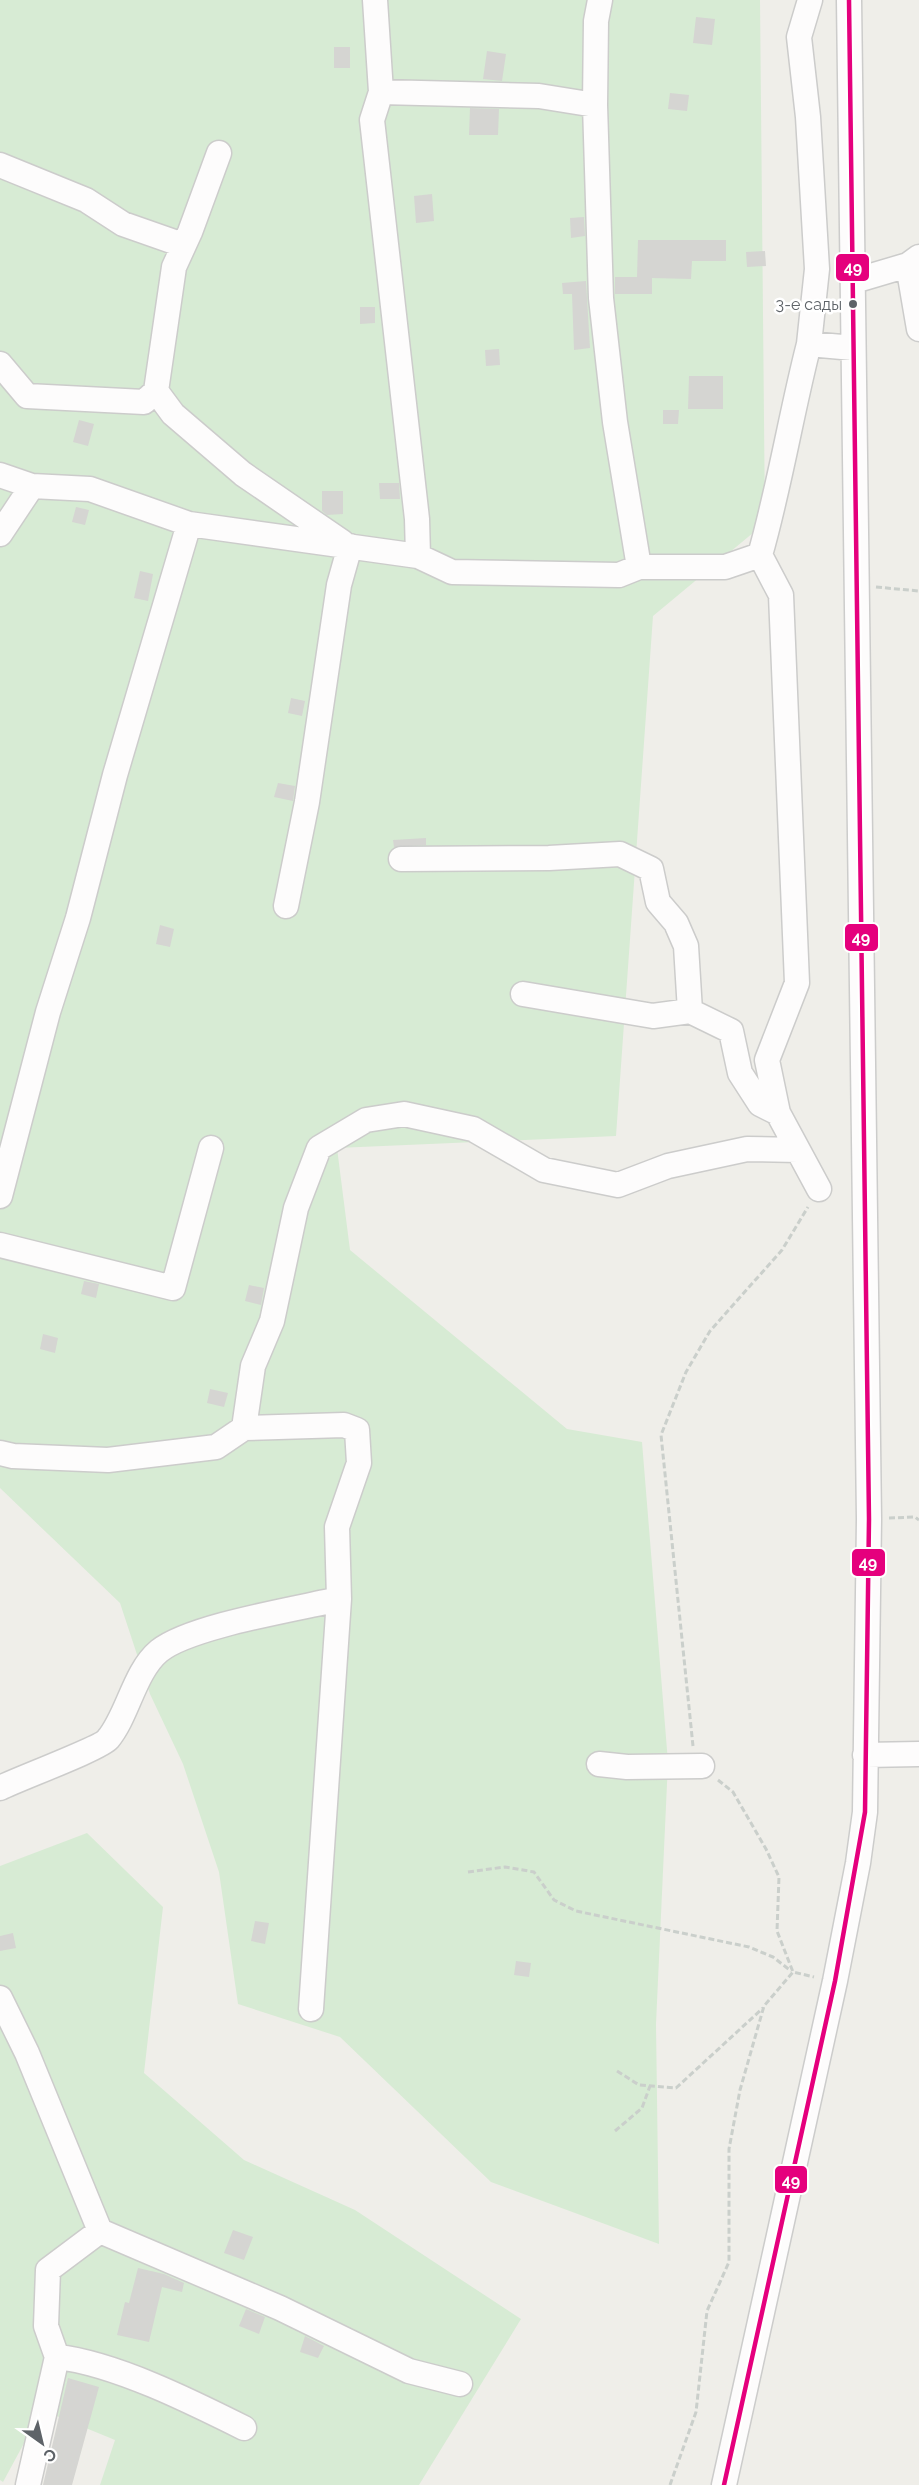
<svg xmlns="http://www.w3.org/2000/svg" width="919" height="2485" viewBox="0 0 919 2485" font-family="Raleway,sans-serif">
<rect width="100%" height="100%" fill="#efeee9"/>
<!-- green -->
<path fill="#d7ebd4" d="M 0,0 L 760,0 L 765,523 L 653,616 L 616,1136 L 337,1148 L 350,1250 L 567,1429 L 642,1442 L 668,1762 L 656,2024 L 659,2244 L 491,2182 L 340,2037 L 238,2004 L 219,1872 L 183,1764 L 150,1694 L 120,1603 L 0,1488 Z
M 87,1833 L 163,1907 L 144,2073 L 244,2160 L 355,2210 L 521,2319 L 419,2485 L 100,2485 L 115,2440 L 42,2410 L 3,2482 L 0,2480 L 0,1866 Z"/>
<!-- building -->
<path fill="#d5d5d2" d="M 696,17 L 715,19 L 712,45 L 693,43 Z
M 334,47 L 350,47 L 350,68 L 334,68 Z
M 487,51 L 506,54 L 502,81 L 483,79 Z
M 670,93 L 689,95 L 687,111 L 668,109 Z
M 470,108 L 499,109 L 498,135 L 469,135 Z
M 432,194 L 434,221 L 416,223 L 414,196 Z
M 584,217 L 585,236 L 571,238 L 570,218 Z
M 638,240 L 726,240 L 726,261 L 692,261 L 691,279 L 652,278 L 652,294 L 615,294 L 615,277 L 637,277 Z
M 765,251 L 766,266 L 747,267 L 746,252 Z
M 586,281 L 590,348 L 574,350 L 572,294 L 563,294 L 562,283 Z
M 360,307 L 375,307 L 375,323 L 360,324 Z
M 499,349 L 500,365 L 486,366 L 485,350 Z
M 689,376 L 723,376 L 723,409 L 688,409 Z
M 663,410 L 679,410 L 678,424 L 663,424 Z
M 79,420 L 94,424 L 88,446 L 73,442 Z
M 379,483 L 399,483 L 400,499 L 380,499 Z
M 322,491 L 343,491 L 343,514 L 327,515 L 322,511 Z
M 76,507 L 89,510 L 85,525 L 72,522 Z
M 140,571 L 153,574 L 148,601 L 134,598 Z
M 291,698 L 305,701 L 302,716 L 288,713 Z
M 278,783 L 295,786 L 293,801 L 274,797 Z
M 426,838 L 426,845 L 394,847 L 393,840 Z
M 160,925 L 174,929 L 170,947 L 156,944 Z
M 84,1281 L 99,1284 L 96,1298 L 81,1294 Z
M 249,1285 L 264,1288 L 261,1305 L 245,1301 Z
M 43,1334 L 58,1338 L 55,1353 L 40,1349 Z
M 210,1389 L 228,1393 L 224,1407 L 207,1403 Z
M 255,1921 L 269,1923 L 265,1944 L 251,1941 Z
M 13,1933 L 16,1948 L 0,1951 L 0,1936 Z
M 516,1961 L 531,1963 L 529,1977 L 514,1975 Z
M 233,2230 L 253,2237 L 244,2260 L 224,2253 Z
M 138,2268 L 164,2274 L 184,2283 L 182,2292 L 162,2287 L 149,2342 L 117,2335 L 125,2302 L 129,2303 Z
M 246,2309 L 265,2317 L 259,2334 L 239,2326 Z
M 305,2336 L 324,2346 L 318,2358 L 300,2352 Z
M 68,2378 L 99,2387 L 72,2485 L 43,2485 Z"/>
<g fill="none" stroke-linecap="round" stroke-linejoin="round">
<!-- minor casing -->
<g stroke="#cccccb" stroke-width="27">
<path id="minor" d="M 375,0 L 381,92 L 372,120 L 417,519 L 418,556
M 600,0 L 596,21 L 595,105 L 601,298 L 615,422 L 639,567
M 381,92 L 539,96 L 595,105
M 219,153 L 190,232 L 174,267 L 156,391 L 173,414 L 243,474 L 342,542
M 0,165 L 86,200 L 123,224 L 183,245
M 908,265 L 919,329
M 854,281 L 908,265 L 919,257
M 809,344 L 817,269 L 808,117 L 799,37 L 810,0
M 0,364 L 27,396 L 144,402 L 156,391
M 0,475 L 32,486 L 90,489 L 189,524 L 418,556 L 452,572 L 619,575 L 639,567 L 725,567 L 760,555
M 0,534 L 32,486
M 401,859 L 549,858 L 620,854 L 651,869 L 658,902 L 676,923 L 686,946 L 690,1011 L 731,1031 L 740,1073 L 760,1104 L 778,1113
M 286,906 L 307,802 L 339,585 L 350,546
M 523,994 L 653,1016 L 690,1011
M 819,1189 L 778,1113 L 767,1060 L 797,983 L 781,595 L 760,555 C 780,485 791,414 809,344 L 853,348
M 0,1196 L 48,1012 L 78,918 L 115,775 L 189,524
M 0,1245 L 173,1288 L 211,1148
M 244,1428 L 253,1366 L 272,1321 L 296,1208 L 319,1148 L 366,1120 L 404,1114 L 473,1129 L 544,1170 L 618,1185 L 668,1166 L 747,1149 L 798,1150
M 0,1453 L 13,1456 L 108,1460 L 216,1447 L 244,1428 L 344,1425 L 357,1430 L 359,1463 L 337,1527 L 339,1599 L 311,2009
M 865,1755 L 919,1754
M 599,1764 L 627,1767 L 702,1766
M 0,1788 C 18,1779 101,1748 108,1739 C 128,1715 134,1672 159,1651 C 190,1626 296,1609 339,1599
M 0,1998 L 27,2053 L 100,2231 L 280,2308 L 409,2371 L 460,2384
M 57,2357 C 114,2363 192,2402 244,2428
M 28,2485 L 57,2357 L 46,2326 L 48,2270 L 100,2231
M 724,2485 L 835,1981 L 858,1863 L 865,1812 L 869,1519 L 849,0"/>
</g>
<!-- path -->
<path stroke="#cacfcb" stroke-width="3" stroke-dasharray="6 3" stroke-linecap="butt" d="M 876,587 L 919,591
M 889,1518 L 915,1517 L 919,1520
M 693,1746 L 661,1435 L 686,1372 L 710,1331 L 782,1250 L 808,1207
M 718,1780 L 733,1792 L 766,1849 L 779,1877 L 777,1931 L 793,1972
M 468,1872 L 505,1867 L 534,1872 L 554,1900 L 576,1911 L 749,1947 L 773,1957 L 791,1971
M 617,2071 L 639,2085 L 676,2088 L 763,2008
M 615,2131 L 642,2108 L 650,2086
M 670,2485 L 696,2412 L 707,2311 L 729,2262 L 729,2149 L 740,2090 L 764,2006 L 793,1972 L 814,1977"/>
<!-- minor -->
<use href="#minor" stroke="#fdfcfc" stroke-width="24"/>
<!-- bus-1 casing -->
<g stroke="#fff" stroke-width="9">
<path id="bus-1" d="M 724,2485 L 835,1981 L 865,1812 L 869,1519 L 849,0"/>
</g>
<!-- bus-1 -->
<use href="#bus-1" stroke="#e5007d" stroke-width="4.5"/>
</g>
<!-- markers -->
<circle fill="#5e6368" stroke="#fff" stroke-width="2" cx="853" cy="304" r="5"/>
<g text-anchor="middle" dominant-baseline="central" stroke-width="5" stroke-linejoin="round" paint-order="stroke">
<!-- bus labels -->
<g font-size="16" fill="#5e6368" stroke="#fff" text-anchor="end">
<text x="842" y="304">3-е сады</text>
</g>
</g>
<g stroke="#fff" stroke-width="2">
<rect x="835" y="253" width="35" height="29" rx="6" fill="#e5007d"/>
<rect x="844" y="923" width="35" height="29" rx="6" fill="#e5007d"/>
<rect x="851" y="1548" width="35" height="29" rx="6" fill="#e5007d"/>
<rect x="774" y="2165" width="34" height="29" rx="6" fill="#e5007d"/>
</g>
<g font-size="16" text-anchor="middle" font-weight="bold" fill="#fff">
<text x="853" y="273">49</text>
<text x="861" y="943">49</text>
<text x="868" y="1568">49</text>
<text x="791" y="2186">49</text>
</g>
<!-- north arrow -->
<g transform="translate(42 2443) rotate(146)" stroke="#ffffff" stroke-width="4.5" paint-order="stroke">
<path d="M0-4.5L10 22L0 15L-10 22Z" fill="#5e6368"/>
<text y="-9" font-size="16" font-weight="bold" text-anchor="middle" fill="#5e6368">С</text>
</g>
</svg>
